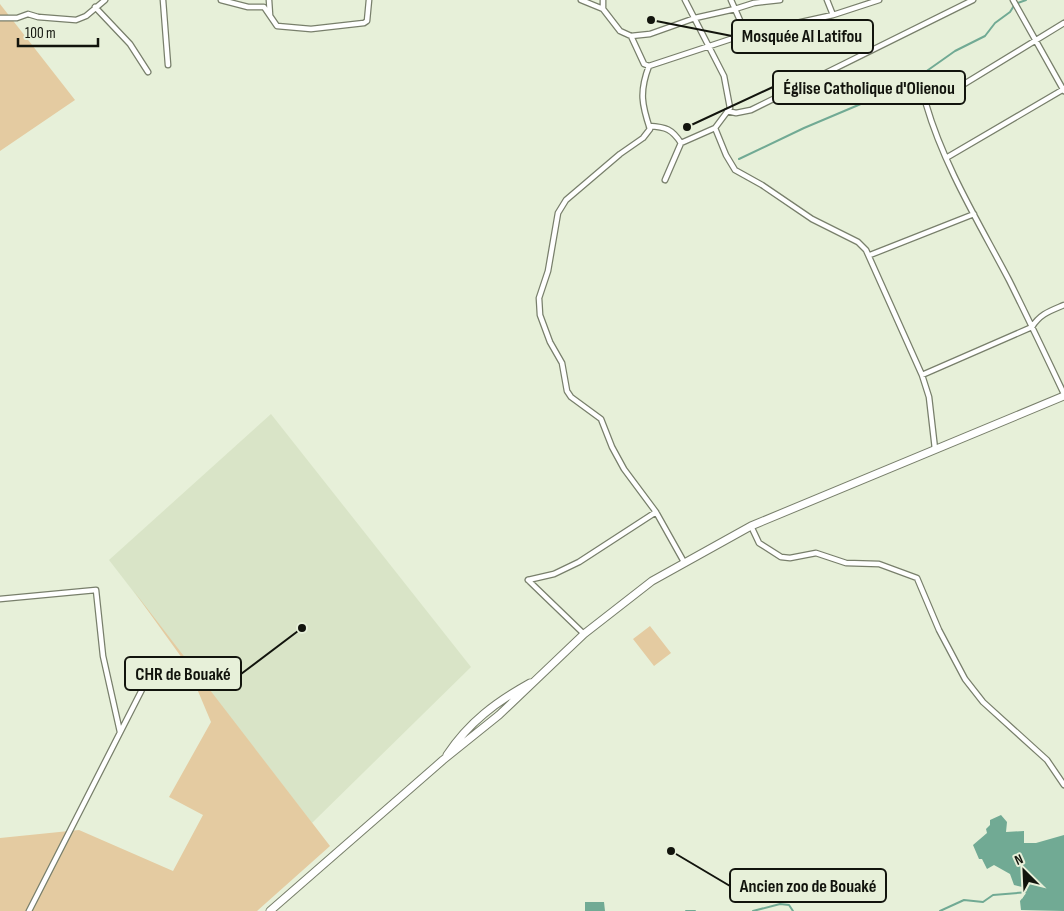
<svg xmlns="http://www.w3.org/2000/svg" width="1064" height="911" viewBox="0 0 1064 911" font-family="'Sofia Sans Condensed',sans-serif">
<rect width="100%" height="100%" fill="#e7f0d9"/>
<!-- built -->
<path fill="#d9e4c7" d="M 271,414 L 471,667 L 312,823 L 109,560 Z"/>
<!-- green -->
<path fill="#e4cba1" d="M 0,4 L 75,100 L 0,151 Z
M 133,590 L 330,846 L 257,911 L 0,911 L 0,838 L 79,830 L 173,871 L 203,815 L 169,797 L 211,722 L 187,665 Z
M 650,626 L 671,653 L 654,666 L 633,639 Z"/>
<!-- water -->
<path fill="#71aa94" d="M 1001,815 L 1007,822 L 1006,832 L 1024,831 L 1024,843 L 1036,843 L 1064,835 L 1064,911 L 1021,910 L 1020,901 L 1027,892 L 1026,888 L 1014,885 L 1010,874 L 994,865 L 987,869 L 982,859 L 979,859 L 973,845 L 987,833 L 986,829 L 990,825 L 990,820 Z
M 585,902 L 604,902 L 605,911 L 585,911 Z"/>
<g fill="none" stroke-linecap="round" stroke-linejoin="round">
<!-- stream -->
<path stroke="#71aa94" stroke-width="2" d="M 739,159 L 804,128 L 875,98 L 921,75 L 955,51 L 985,36 L 995,23 L 1010,12 L 1015,4 L 1026,0
M 686,911 L 695,911
M 753,911 L 780,904 L 789,905 L 793,911
M 940,911 L 964,900 L 983,902 L 993,895 L 1029,892"/>
<!-- street casing -->
<g stroke="#787f6b" stroke-width="7">
<path id="street" d="M 163,0 L 168,65
M 221,0 L 248,7 L 264,7 L 277,26 L 311,29 L 364,23 L 367,21 L 369,0
M 269,0 L 270,15
M 581,0 L 603,9
M 603,0 L 603,9 L 620,31 L 631,36 L 650,34 L 695,18 L 735,9 L 754,3 L 780,0
M 685,0 L 724,76 L 730,108 L 715,128 L 726,155 L 735,170 L 762,185 L 812,219 L 858,242 L 866,250 L 922,375 L 929,397 L 935,449
M 731,0 L 746,34
M 827,0 L 833,15
M 1013,0 L 1064,91
M 95,7 L 130,44 L 148,72
M 0,18 L 17,18 L 28,14 L 38,17 L 76,20 L 86,16 L 105,0
M 1064,23 L 956,89 L 929,100 L 926,104 C 944,166 979,223 1009,280 C 1028,318 1046,356 1064,394
M 631,36 L 644,64 L 649,66
M 727,111 L 736,113 L 751,110 L 973,0
M 649,126 C 666,127 672,129 681,143
M 946,158 L 1064,89
M 665,180 L 681,143 L 715,128
M 870,255 L 974,214
M 922,375 L 1032,327 C 1040,314 1050,311 1064,305
M 751,526 L 759,543 L 781,557 L 790,558 L 816,553 L 846,563 L 879,564 L 917,578 L 939,630 L 965,679 L 983,702 L 1047,760 L 1064,785
M 684,562 L 656,512 L 624,469 L 612,447 L 601,419 L 571,397 L 567,391 L 562,363 L 550,342 L 540,315 L 539,298 L 548,271 L 558,213 L 566,200 L 620,154 L 643,138 L 650,129 C 642,105 639,92 649,66 L 746,34 L 833,15 L 879,0
M 528,580 L 554,574 L 579,562 L 656,512
M 528,580 L 584,634
M 0,599 L 96,590 L 103,656 L 120,732
M 29,911 L 153,668"/>
</g>
<!-- primary casing -->
<g stroke="#787f6b" stroke-width="9">
<path id="primary" d="M 447,755 C 469,722 496,702 530,683
M 270,911 L 443,760 L 499,715 L 584,634 L 652,581 L 751,526 L 1064,396"/>
</g>
<!-- street -->
<use href="#street" stroke="#fff" stroke-width="4.5"/>
<!-- primary -->
<use href="#primary" stroke="#fff" stroke-width="7"/>
</g>
<!-- callouts -->
<path fill="none" stroke="#12140d" stroke-width="2" d="M651 20L732 36M687 127L773 87M302 628L241 674M671 851L730 886"/>
<g fill="#12140d" stroke="#e7f0d9" stroke-width="2">
<circle cx="651" cy="20" r="5"/>
<circle cx="687" cy="127" r="5"/>
<circle cx="302" cy="628" r="5"/>
<circle cx="671" cy="851" r="5"/>
</g>
<g fill="#e7f0d9" stroke="#12140d" stroke-width="2">
<rect x="732" y="20" width="141" height="33" rx="5"/>
<rect x="773" y="71" width="192" height="33" rx="5"/>
<rect x="125" y="657" width="116" height="33" rx="5"/>
<rect x="730" y="869" width="156" height="33" rx="5"/>
</g>
<g font-size="18" text-anchor="middle" font-weight="bold" fill="#12140d">
<text x="802" y="42">Mosquée Al Latifou</text>
<text x="869" y="94">Église Catholique d'Olienou</text>
<text x="183" y="680">CHR de Bouaké</text>
<text x="808" y="892">Ancien zoo de Bouaké</text>
</g>
<!-- north arrow -->
<g transform="translate(1024 871) rotate(336)" stroke="#e7f0d9" stroke-width="4" paint-order="stroke">
<path d="M0-4L9 19L0 12L-9 19Z" fill="#12140d"/>
<text y="-8" font-size="14" font-weight="bold" text-anchor="middle" fill="#12140d">N</text>
</g>
<!-- scale -->
<path d="M18 38v8h80v-8" fill="none" stroke="#12140d" stroke-width="2.5"/>
<text x="25" y="38" font-size="15" fill="#12140d" stroke="#e7f0d9" stroke-width="4" paint-order="stroke">100 m</text>
</svg>
